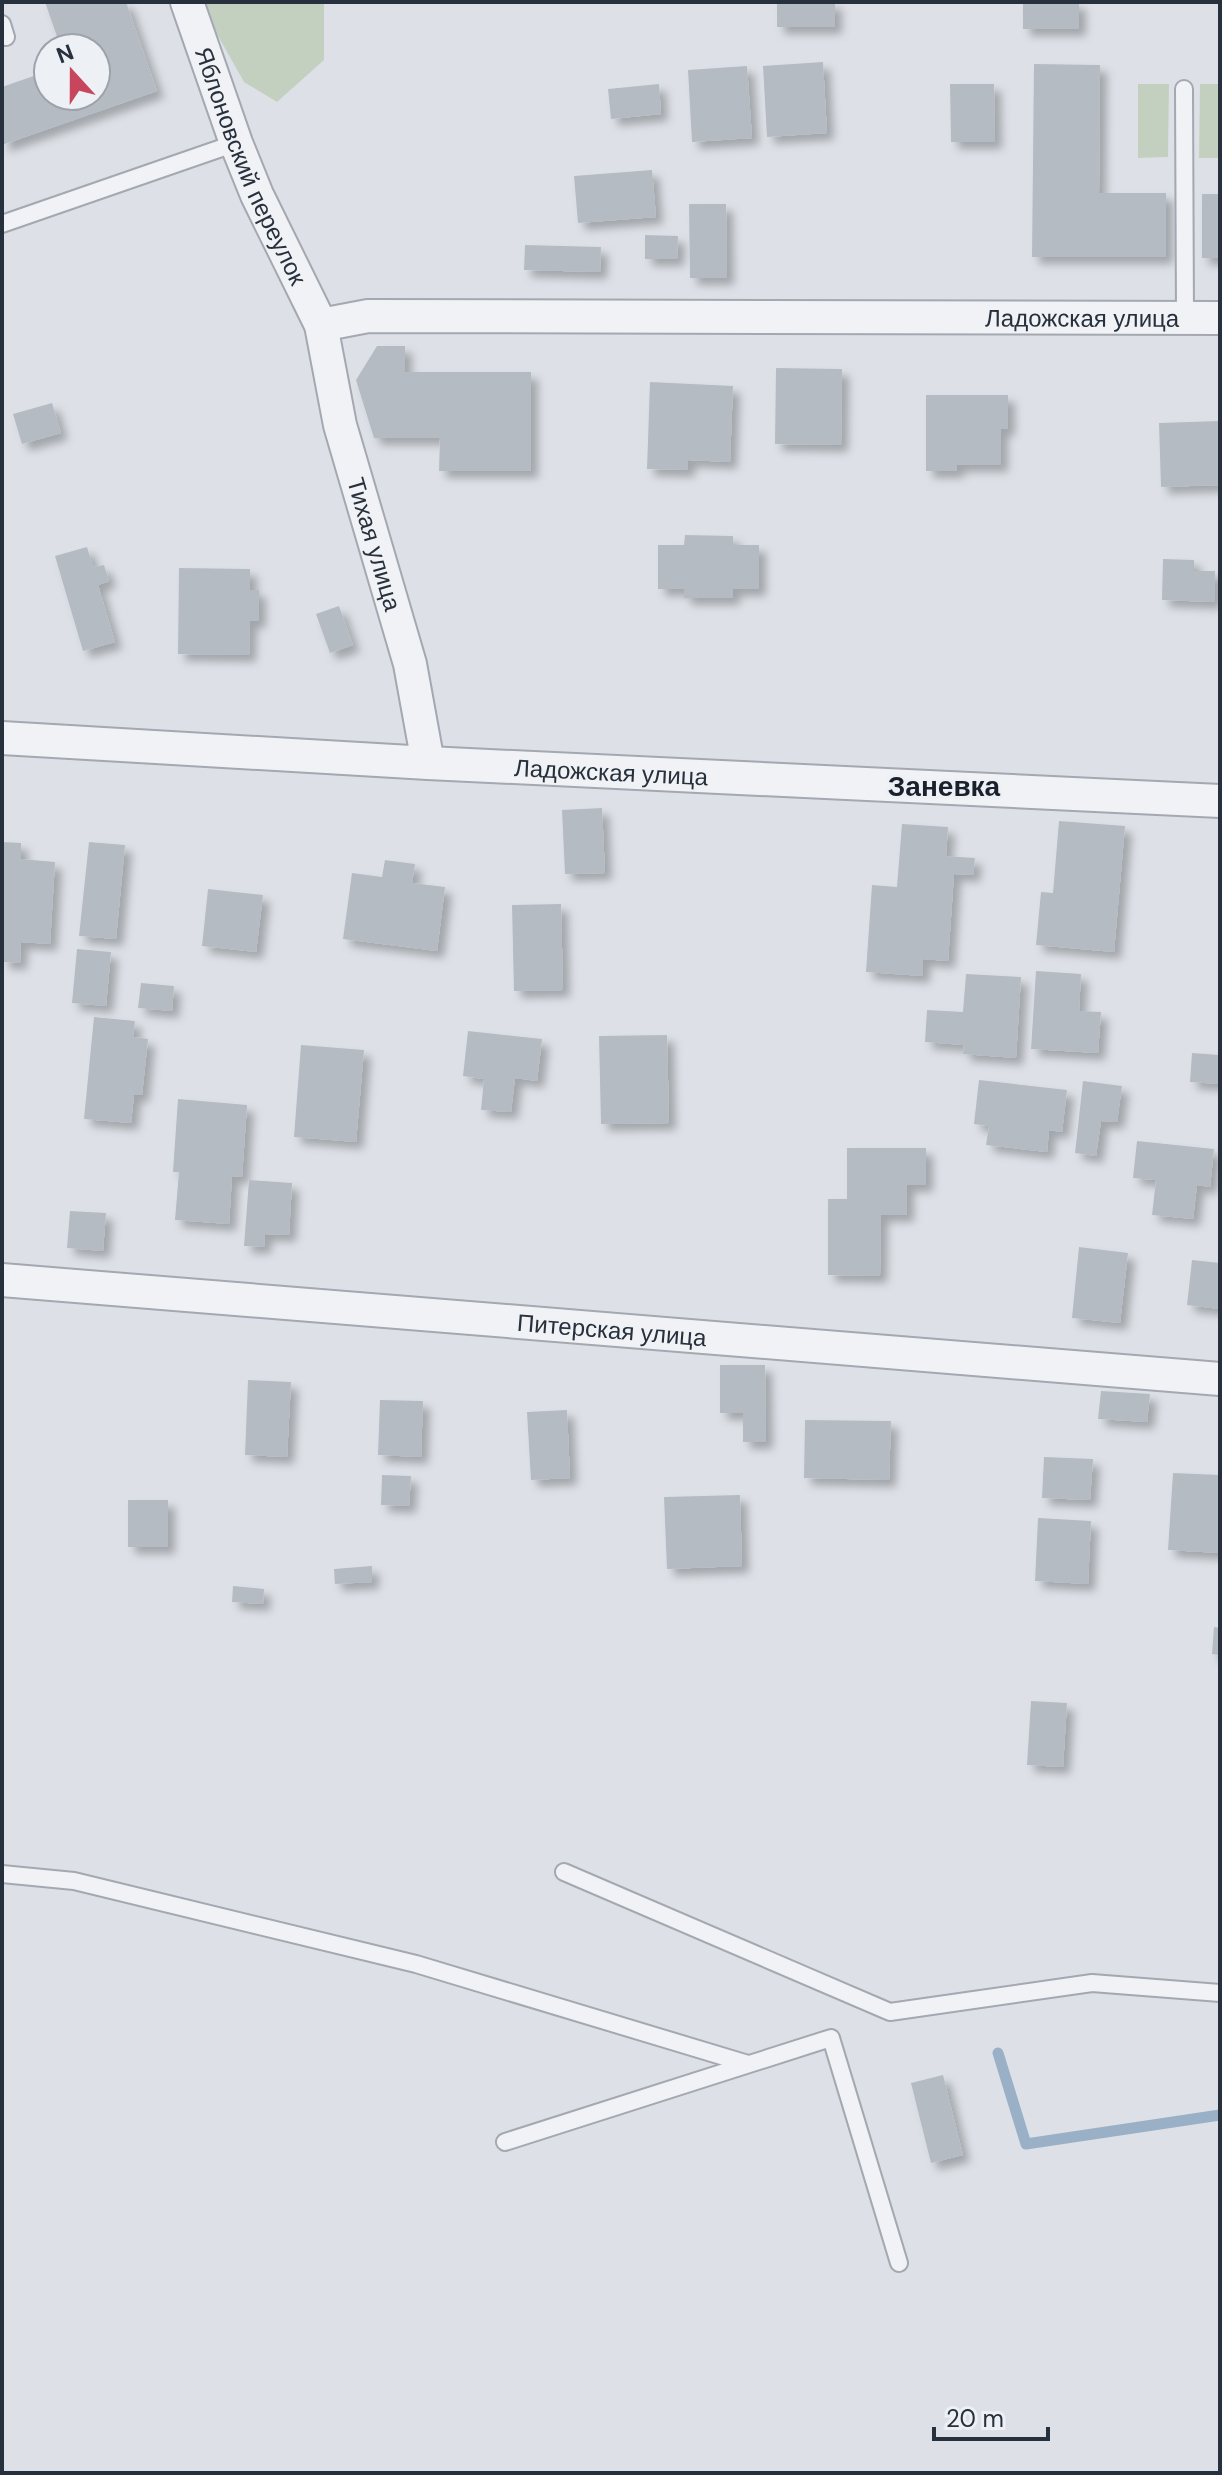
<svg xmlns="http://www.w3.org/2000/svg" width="1222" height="2475" viewBox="0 0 1222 2475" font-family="'DM Sans',sans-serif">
<defs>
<filter id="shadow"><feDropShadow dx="7" dy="7" stdDeviation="4" flood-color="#0004"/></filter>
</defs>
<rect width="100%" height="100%" fill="#dde1e7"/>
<!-- green -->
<path fill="#c4d0bf" d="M 203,2 L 324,2 L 324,60 L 277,102 L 244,82 L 213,27 Z
M 1138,84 L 1169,84 L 1168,157 L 1138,158 Z
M 1200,84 L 1220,84 L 1220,158 L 1199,158 Z"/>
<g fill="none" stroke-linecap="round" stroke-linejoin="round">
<!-- stream -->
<path stroke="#99b0c6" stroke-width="11" d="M 998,2053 L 1026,2144 L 1220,2115"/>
</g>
<!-- building -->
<path fill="#b5bbc3" filter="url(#shadow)" d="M 45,2 L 126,2 L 157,91 L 2,145 L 2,87 L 48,71 L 48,96 L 96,96 L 96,48 L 61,48 Z
M 777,2 L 835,2 L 835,27 L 777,27 Z
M 1023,2 L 1079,2 L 1079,29 L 1023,29 Z
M 823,62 L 827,133 L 767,137 L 763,66 Z
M 1034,64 L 1100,65 L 1099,193 L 1166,193 L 1166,257 L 1032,257 Z
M 747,66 L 752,138 L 692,142 L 688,70 Z
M 659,84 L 661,114 L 611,119 L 608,89 Z
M 950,84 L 994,84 L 995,142 L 951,142 Z
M 652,170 L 656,217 L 578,223 L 574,176 Z
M 1202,194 L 1220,194 L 1220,258 L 1202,258 Z
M 689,204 L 726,204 L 727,278 L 690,278 Z
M 645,235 L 678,236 L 677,259 L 645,259 Z
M 525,245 L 601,247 L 600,272 L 524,270 Z
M 377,346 L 405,346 L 405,372 L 531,372 L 531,471 L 439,471 L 440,438 L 374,438 L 356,380 Z
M 776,368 L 842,369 L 841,445 L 775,444 Z
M 650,382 L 733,386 L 730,462 L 688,460 L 688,470 L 647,469 Z
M 926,395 L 1008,395 L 1008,429 L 1001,429 L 1001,465 L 957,465 L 957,471 L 926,471 Z
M 52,403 L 61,433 L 22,444 L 13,414 Z
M 1220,421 L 1220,485 L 1161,487 L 1159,423 Z
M 685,535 L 733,536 L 733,545 L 759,545 L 759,589 L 733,589 L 733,598 L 684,598 L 684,589 L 658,589 L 658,545 L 684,545 Z
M 87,547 L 93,567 L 104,565 L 109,581 L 98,585 L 115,642 L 83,651 L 55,556 Z
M 1163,559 L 1194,560 L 1194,571 L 1215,571 L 1214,602 L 1162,600 Z
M 179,568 L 250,569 L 250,590 L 259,590 L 259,621 L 250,621 L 249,655 L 178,654 Z
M 339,606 L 353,645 L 330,653 L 316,614 Z
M 602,808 L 605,873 L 565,874 L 562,810 Z
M 1059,821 L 1125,826 L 1114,952 L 1036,945 L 1041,892 L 1053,893 Z
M 902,824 L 948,827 L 946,856 L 975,858 L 973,875 L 954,874 L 948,961 L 923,959 L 923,976 L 866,972 L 872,885 L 897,887 Z
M 2,842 L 21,843 L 21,859 L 55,862 L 50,944 L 21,942 L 20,963 L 2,962 Z
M 89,842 L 125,845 L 116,939 L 79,936 Z
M 385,860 L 415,864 L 412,883 L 445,887 L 437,951 L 343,939 L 352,873 L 382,877 Z
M 208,889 L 263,895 L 256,952 L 202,946 Z
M 561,904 L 563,990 L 514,991 L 512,905 Z
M 77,949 L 111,952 L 106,1006 L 72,1003 Z
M 1036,971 L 1081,974 L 1079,1011 L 1101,1012 L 1098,1053 L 1031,1049 Z
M 966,974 L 1021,977 L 1016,1058 L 963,1054 L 964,1045 L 925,1042 L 927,1010 L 963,1012 Z
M 141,983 L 174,986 L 172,1011 L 138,1008 Z
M 94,1017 L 135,1021 L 133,1037 L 148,1039 L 142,1095 L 134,1095 L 131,1123 L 84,1119 Z
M 468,1031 L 542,1039 L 537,1081 L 515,1078 L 511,1112 L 481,1110 L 484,1079 L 463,1076 Z
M 667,1035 L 669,1123 L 601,1124 L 599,1036 Z
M 301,1045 L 364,1050 L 356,1142 L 294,1137 Z
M 1192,1053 L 1220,1055 L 1220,1084 L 1190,1082 Z
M 979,1080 L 1067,1090 L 1062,1132 L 1049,1130 L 1047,1152 L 986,1145 L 989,1126 L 974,1124 Z
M 1083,1081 L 1122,1086 L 1117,1122 L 1101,1121 L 1096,1156 L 1075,1153 Z
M 178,1099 L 247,1105 L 242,1177 L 232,1176 L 229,1224 L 175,1220 L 179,1172 L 173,1172 Z
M 1137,1141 L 1214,1149 L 1210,1187 L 1197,1185 L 1193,1219 L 1152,1215 L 1156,1180 L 1133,1178 Z
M 847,1148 L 926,1148 L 926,1185 L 907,1185 L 907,1215 L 881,1215 L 880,1276 L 828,1275 L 828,1199 L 847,1199 Z
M 249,1180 L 292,1183 L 289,1235 L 265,1234 L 264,1247 L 244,1246 Z
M 70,1211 L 106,1213 L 103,1251 L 67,1248 Z
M 1079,1247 L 1128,1253 L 1120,1323 L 1072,1318 Z
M 1192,1260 L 1220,1263 L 1220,1309 L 1187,1305 Z
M 720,1365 L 765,1365 L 766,1442 L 743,1442 L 743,1413 L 720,1413 Z
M 248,1380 L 291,1382 L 287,1457 L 245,1455 Z
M 1101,1391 L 1150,1394 L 1147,1422 L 1098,1419 Z
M 380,1400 L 423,1401 L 421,1457 L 378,1455 Z
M 567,1410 L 570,1478 L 531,1480 L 527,1412 Z
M 805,1420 L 891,1421 L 889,1480 L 804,1478 Z
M 1044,1457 L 1093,1459 L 1090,1500 L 1042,1498 Z
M 1173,1473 L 1220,1475 L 1220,1553 L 1168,1550 Z
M 382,1475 L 411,1476 L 409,1506 L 381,1505 Z
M 740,1495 L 742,1566 L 667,1569 L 664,1497 Z
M 128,1500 L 168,1500 L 168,1547 L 128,1547 Z
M 1038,1518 L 1091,1521 L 1088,1584 L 1035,1581 Z
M 372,1566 L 372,1582 L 335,1584 L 334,1569 Z
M 233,1586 L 264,1589 L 263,1604 L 232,1602 Z
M 1214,1627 L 1220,1628 L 1220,1655 L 1212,1654 Z
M 1031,1701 L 1067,1703 L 1063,1767 L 1027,1765 Z
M 943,2075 L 963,2155 L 931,2163 L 911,2083 Z"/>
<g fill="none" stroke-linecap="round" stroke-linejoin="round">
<!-- service casing -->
<g stroke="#a3a8b1" stroke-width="20">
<path id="service" d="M 2,24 L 6,37
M 1184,89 L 1185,318
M 2,224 L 236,143
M 564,1872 L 890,2012 L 1092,1983 L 1220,1993
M 2,1874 L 74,1881 L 416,1964 L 748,2064
M 505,2142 L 831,2038 L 899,2263"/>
</g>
<!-- minor casing -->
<g stroke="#a3a8b1" stroke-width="36">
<g id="minor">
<path id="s1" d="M 187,2 L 236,143 L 257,195 L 321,325 L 340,425 L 410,664 L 428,763"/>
<path id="s2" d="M 321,325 L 368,316 L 1220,318"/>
<path id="s3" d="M 2,738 L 428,763 L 1220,801"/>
<path id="s4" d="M 2,1280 L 1220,1379"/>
</g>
</g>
<!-- service -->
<use href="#service" stroke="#f0f2f5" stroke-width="16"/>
<!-- minor -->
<use href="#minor" stroke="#f0f2f5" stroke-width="32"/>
</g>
<g text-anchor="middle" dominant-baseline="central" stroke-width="6" stroke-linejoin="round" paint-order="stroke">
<!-- street labels -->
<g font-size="24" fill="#27303d" stroke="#edf0f4">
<text stroke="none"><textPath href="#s1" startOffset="176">Яблоновский переулок</textPath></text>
<text stroke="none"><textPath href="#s2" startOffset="762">Ладожская улица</textPath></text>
<text stroke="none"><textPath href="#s1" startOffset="576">Тихая улица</textPath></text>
<text stroke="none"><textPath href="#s3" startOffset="610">Ладожская улица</textPath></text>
<text stroke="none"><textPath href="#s4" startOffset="612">Питерская улица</textPath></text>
</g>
<!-- quarter labels -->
<g font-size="28" font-weight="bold" fill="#1a212d" stroke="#edf0f4">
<text x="944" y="786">Заневка</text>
</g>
</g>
<!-- border -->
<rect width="1222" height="2475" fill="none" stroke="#27303d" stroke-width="8"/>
<!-- north arrow -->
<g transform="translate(72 72) rotate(339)"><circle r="38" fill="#edf0f4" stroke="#9ea3ab" stroke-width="2"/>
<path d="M0-6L14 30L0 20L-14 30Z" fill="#c8465d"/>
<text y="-12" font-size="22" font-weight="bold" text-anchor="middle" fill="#27303d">N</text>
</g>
<!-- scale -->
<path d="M934 2427v12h114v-12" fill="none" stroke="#27303d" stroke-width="4"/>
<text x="946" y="2427" font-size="24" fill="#27303d" stroke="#edf0f4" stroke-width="6" paint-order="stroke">20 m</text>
</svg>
